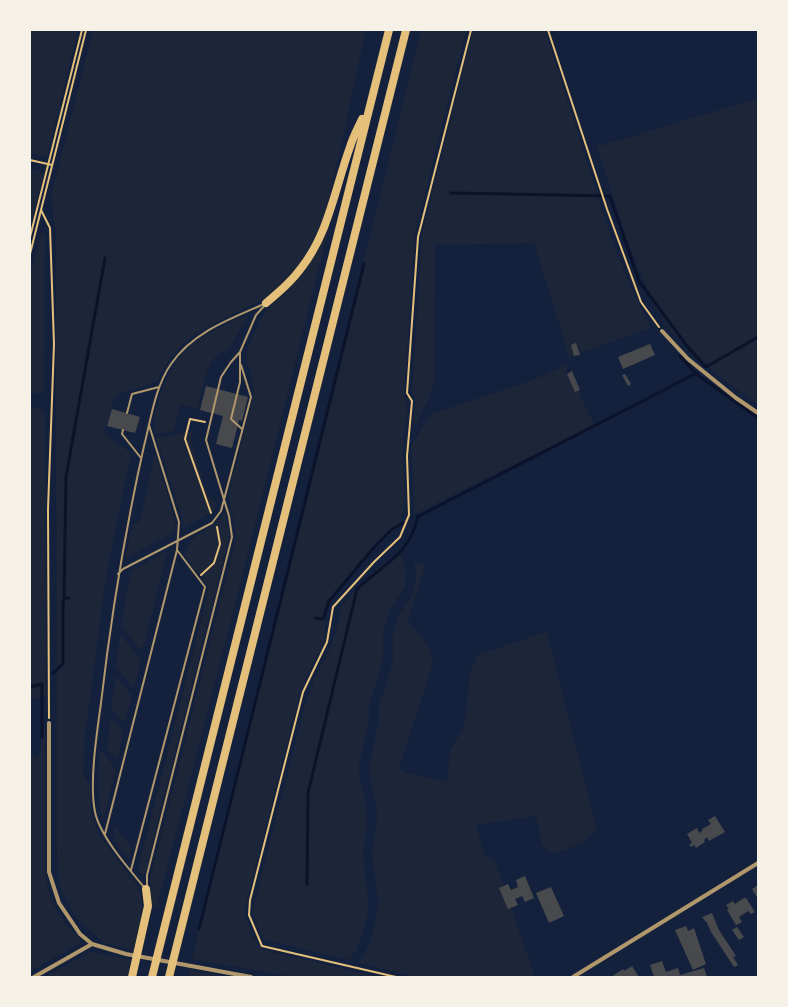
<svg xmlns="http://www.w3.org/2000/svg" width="788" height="1007" viewBox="0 0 788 1007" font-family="Arial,sans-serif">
<rect width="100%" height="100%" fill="#14213d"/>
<!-- green -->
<path fill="#1d2539" d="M 30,30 L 78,30 L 48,154 L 44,157 L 30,153 Z
M 93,30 L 366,30 L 326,214 C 312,249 294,278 263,299 C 255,304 247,307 239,311 C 200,330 177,340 157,381 L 115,396 L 104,432 L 107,436 L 131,453 L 106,576 L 85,736 L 83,773 L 90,787 L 91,812 L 100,836 L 138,887 C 147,907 138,930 134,951 L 103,942 L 75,917 L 61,889 L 58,874 L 57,856 L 56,233 L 51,196 Z
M 421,30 L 466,30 L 415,233 L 404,394 C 411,409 404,427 403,444 C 402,467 410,505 398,526 L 364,559 L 340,588 L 325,612 L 325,640 L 307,675 L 298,700 L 244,913 L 252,936 L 263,950 L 378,977 L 294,977 L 192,959 Z
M 473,30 L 545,30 L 611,237 L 629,283 L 650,328 L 572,356 L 570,359 L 534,243 L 435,245 L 434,384 L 430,397 L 413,428 L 416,400 L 412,392 L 422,234 Z
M 758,98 L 758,405 L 717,375 L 670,330 L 655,308 L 629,246 L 597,147 Z
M 30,168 L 44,173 L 30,227 Z
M 330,223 L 236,601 L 157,907 L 151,906 L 151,876 L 236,538 C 235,520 228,506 230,488 L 253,396 L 254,388 L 246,353 L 261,318 L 322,240 Z
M 43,231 L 45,235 L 44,388 L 43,393 L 30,393 L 30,273 L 40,236 Z
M 249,314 L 229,349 C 205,354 203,390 198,409 L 180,405 L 174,431 L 156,434 C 152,419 155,414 159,400 C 172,349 203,333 249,314 Z
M 567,365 L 568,367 L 565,372 L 571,382 L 574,382 L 594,425 L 415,514 L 411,447 L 430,414 L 527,382 Z
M 30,406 L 43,410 L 45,417 L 46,685 L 46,697 L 30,700 Z
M 193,431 L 191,440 L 204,485 L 208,495 L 217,504 L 213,512 L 183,528 L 183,520 L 156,438 Z
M 155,453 L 176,525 L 173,533 L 133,554 L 125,560 L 132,525 L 140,521 Z
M 225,513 L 229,530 L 229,538 L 144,877 L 138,870 L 209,588 L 184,555 C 185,552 187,547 189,544 C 198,529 214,532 223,514 Z
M 167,551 L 142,652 L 121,626 L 131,571 Z
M 400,551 L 406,570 L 405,587 L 390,610 L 383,633 L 383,660 L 369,706 L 369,721 L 359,765 L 360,782 L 366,802 L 367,828 L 363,853 L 368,900 L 367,918 L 361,939 L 356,951 L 349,960 L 265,940 L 260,932 L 252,912 L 306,702 L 315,678 L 329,651 L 336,632 L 341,608 L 366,578 Z
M 414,562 L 424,565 L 424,569 L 408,621 C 419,633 432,646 433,663 L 399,769 L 410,774 L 447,781 L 450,751 L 464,727 L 470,673 L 477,655 L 542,633 L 547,633 L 597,830 L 584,842 L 554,854 L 542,845 L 536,816 L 476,825 L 485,857 L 494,858 L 535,977 L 417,977 L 359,963 L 370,942 L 376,919 L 378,900 L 372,854 L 377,819 L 376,801 L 370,780 L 369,766 L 379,721 L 378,708 L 393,662 L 393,634 L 395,625 L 399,614 L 409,601 L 414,590 L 416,579 Z
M 120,634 L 141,660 L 134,689 L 116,667 Z
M 116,675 L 132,696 L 124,724 L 111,708 Z
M 111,716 L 123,732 L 117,759 L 107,749 Z
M 45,727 C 45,763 45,799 45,834 C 46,851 44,868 47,884 C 51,905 64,926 81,938 L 79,944 L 30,971 L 30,756 L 38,758 Z
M 103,752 L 116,770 L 103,821 C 96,796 98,779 99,754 Z
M 114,826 L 132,848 L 129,860 L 114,840 Z
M 91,952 L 131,959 L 127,977 L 44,977 Z
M 189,970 L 224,977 L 188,977 Z"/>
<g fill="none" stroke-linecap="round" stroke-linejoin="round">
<!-- stream -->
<path stroke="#0b132b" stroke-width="3" d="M 451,193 L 610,196 L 639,281 L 687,346 L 706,367 L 758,337
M 680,356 L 696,374 L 758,418
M 417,517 L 697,373
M 64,598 L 66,477 L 105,258
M 315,618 L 323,619 L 329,601 L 376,545 L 391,530 L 403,523
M 53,673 L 63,664 L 63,602 L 64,598 L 69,598
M 30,687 L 42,684 L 42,737
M 307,884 L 308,793 L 357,589 C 383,564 410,555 418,516
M 199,929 L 364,264"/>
</g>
<!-- building -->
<path fill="#48494c" d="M 576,343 L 580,355 L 574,356 L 571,345 Z
M 650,344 L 655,355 L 623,369 L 618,357 Z
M 572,371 L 580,390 L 575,392 L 567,374 Z
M 625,374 L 631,384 L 628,386 L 622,375 Z
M 206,386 L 248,397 L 242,421 L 239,420 L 232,448 L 216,444 L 223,416 L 200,410 Z
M 112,409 L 140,417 L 135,433 L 107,426 Z
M 715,816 L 725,832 L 709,841 L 707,837 L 704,840 L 705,842 L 696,848 L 694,845 L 691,847 L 689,845 L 692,843 L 687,834 L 697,828 L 699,833 L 703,830 L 702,829 L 711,824 L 708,820 Z
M 525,876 L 534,898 L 525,902 L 522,896 L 515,899 L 518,905 L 508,909 L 499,888 L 508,884 L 511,890 L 518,887 L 516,880 Z
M 758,885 L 758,899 L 752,889 Z
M 551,887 L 564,916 L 549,923 L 536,893 Z
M 744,898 L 746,898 L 755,912 L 751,914 L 748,911 L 739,917 L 742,922 L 736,925 L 727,910 L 729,909 L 726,905 L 733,901 L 735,904 Z
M 712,913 L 719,930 L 736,956 L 733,957 L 738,965 L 734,967 L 711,932 L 706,921 L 705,921 L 702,917 Z
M 686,926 L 688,931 L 694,928 L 706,964 L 693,970 L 675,930 Z
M 737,927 L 744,937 L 739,940 L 732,930 Z
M 662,961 L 666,972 L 678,968 L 680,975 L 704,968 L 707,977 L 654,977 L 650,965 Z
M 632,966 L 639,977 L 611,977 L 623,969 L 624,971 Z"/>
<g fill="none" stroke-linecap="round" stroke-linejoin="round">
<!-- path -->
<path stroke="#e5c07b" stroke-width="2" d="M 548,30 L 607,209 L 641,302 L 659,327
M 30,160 L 52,165
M 41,210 L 50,228 L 54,344 L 48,509 L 49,718
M 30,237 L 82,30
M 30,254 L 86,30
M 205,422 L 190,419 L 185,439 L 211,513
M 201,575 L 214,563 L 220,544 L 217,527
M 396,977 L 262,946 L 249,915 L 250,900 L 303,692 L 327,642 L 333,607 L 374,562 L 400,537 L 409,515 L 407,456 L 412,401 L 407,393 L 418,237 L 471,30"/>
<!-- service -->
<path stroke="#b1986c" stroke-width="2" d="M 240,352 L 240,382 L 231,419 L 242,429
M 127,413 L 132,394 L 159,387
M 123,430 L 122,434 L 141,458
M 118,574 L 123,569 L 212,523 L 221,511 L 251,397 L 241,365
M 105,834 L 177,550 L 179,522 L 149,425
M 131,870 L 205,587 L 177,550
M 147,886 L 147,875 L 232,537 L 229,516 L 206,440 L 221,377 L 231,362 L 240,352 L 256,315 L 265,305
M 144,887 C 128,868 100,836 95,812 C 89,783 97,732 101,703 C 111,616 125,531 144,446 C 151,419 155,387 171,364 C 193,332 230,319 264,304"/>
<!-- minor -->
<path stroke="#b1986c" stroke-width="4" d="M 662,331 L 688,359 L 736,398 L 758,413
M 49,723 L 49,872 L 59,903 L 80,934 L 92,944 L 126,954 L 251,977
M 34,977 L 92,944
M 573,977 L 758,863"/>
<!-- motorway -->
<path stroke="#e5c07b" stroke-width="8" d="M 266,303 C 279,292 292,281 302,267 C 329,232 335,188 350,147 C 353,137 358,128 362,119
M 132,977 L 148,906 L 146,889
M 152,977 L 389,30
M 169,977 L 406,30"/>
</g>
<!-- border -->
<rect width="788" height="1007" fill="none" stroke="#f6f1e7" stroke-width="62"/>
</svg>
